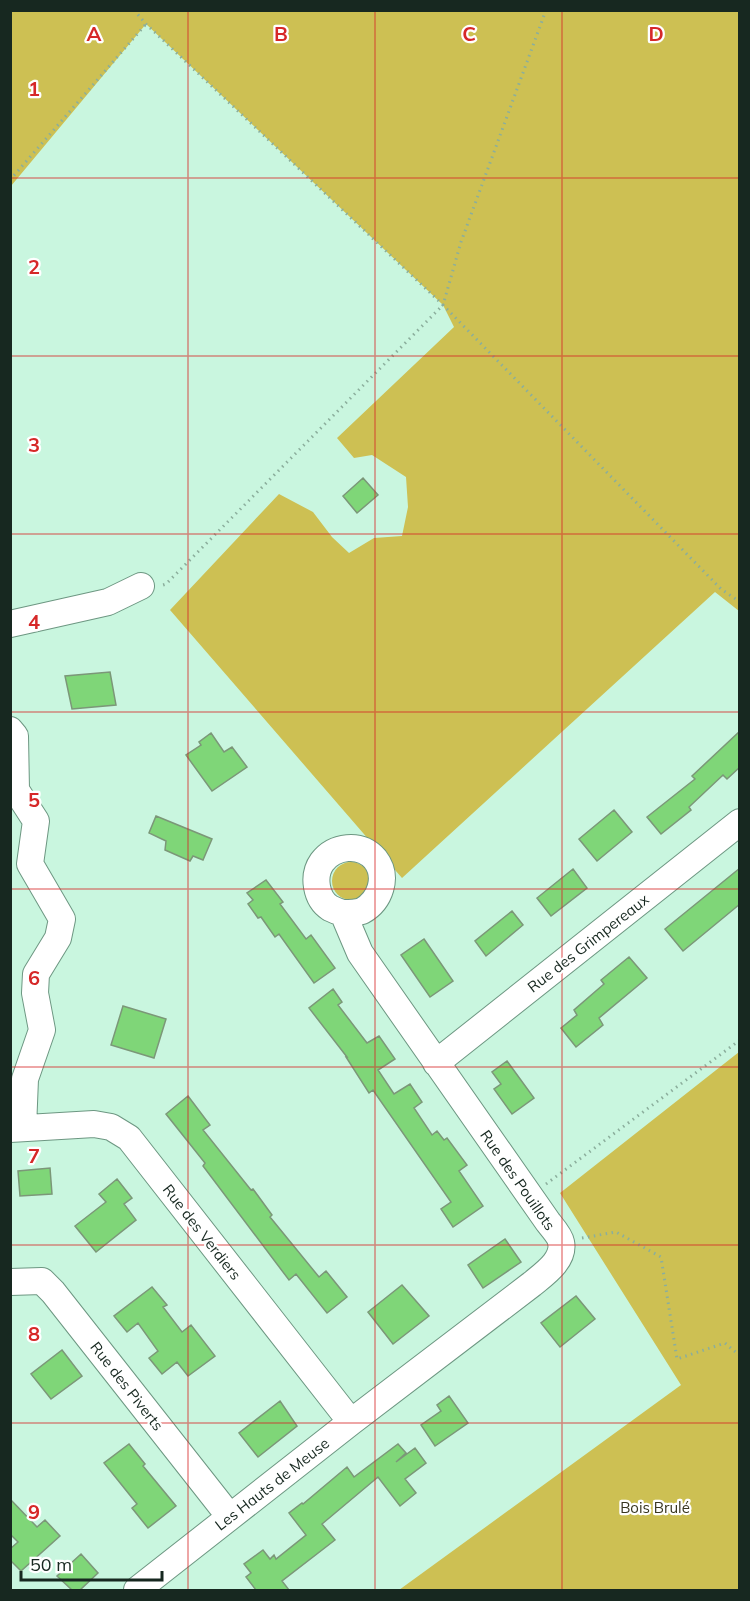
<svg xmlns="http://www.w3.org/2000/svg" width="750" height="1601" viewBox="0 0 750 1601" font-family="Mulish,sans-serif">
<rect width="100%" height="100%" fill="#c9f6df"/>
<!-- green -->
<path fill="#cdc053" d="M 10,11 L 739,11 L 739,611 L 715,592 L 402,878 L 170,610 L 279,494 L 313,512 L 332,537 L 349,553 L 374,538 L 402,536 L 408,507 L 406,477 L 372,455 L 354,458 L 337,438 L 454,327 L 443,305 L 146,24 L 11,186 Z
M332 881a19 19 0 1 1 38 0a19 19 0 1 1-38 0Z
M 739,1052 L 739,1590 L 399,1590 L 681,1385 L 560,1193 Z"/>
<!-- building -->
<path fill="#7fd678" stroke="#7b9778" stroke-width="1.5" d="M 363,478 L 378,495 L 357,513 L 343,496 Z
M 110,672 L 116,705 L 72,709 L 65,676 Z
M 740,731 L 740,767 L 727,779 L 723,775 L 689,807 L 691,810 L 661,834 L 647,817 L 695,779 L 692,776 Z
M 211,733 L 224,752 L 232,747 L 247,767 L 212,791 L 186,755 L 201,745 L 199,742 Z
M 614,810 L 632,832 L 597,861 L 579,839 Z
M 156,816 L 212,839 L 203,860 L 193,856 L 190,861 L 165,850 L 166,841 L 149,833 Z
M 740,868 L 740,904 L 683,951 L 665,929 Z
M 573,869 L 587,888 L 551,916 L 537,898 Z
M 266,880 L 283,902 L 280,904 L 306,939 L 311,935 L 335,968 L 314,983 L 279,934 L 275,937 L 261,917 L 258,918 L 248,904 L 253,900 L 247,893 Z
M 512,911 L 523,925 L 486,956 L 475,941 Z
M 424,939 L 453,981 L 430,997 L 401,955 Z
M 629,957 L 647,978 L 599,1018 L 603,1025 L 576,1047 L 561,1028 L 577,1015 L 574,1010 L 604,984 L 601,980 Z
M 333,989 L 342,1002 L 338,1005 L 367,1043 L 379,1036 L 395,1059 L 378,1070 L 394,1094 L 410,1084 L 422,1102 L 414,1108 L 432,1135 L 437,1131 L 444,1140 L 447,1138 L 467,1165 L 459,1171 L 483,1206 L 453,1227 L 441,1209 L 451,1202 L 373,1090 L 369,1093 L 346,1057 L 347,1057 L 309,1008 Z
M 123,1006 L 166,1019 L 154,1058 L 111,1045 Z
M 507,1061 L 534,1098 L 512,1114 L 494,1089 L 501,1084 L 492,1072 Z
M 188,1096 L 210,1125 L 203,1130 L 251,1190 L 253,1189 L 272,1215 L 270,1217 L 319,1277 L 326,1271 L 347,1297 L 327,1313 L 296,1274 L 289,1280 L 203,1166 L 205,1163 L 166,1114 Z
M 50,1168 L 52,1194 L 20,1196 L 18,1171 Z
M 117,1179 L 132,1198 L 124,1204 L 136,1220 L 96,1252 L 75,1226 L 106,1202 L 99,1194 Z
M 505,1239 L 521,1262 L 483,1288 L 468,1265 Z
M 402,1285 L 429,1316 L 393,1344 L 368,1312 Z
M 152,1287 L 167,1305 L 163,1307 L 182,1332 L 191,1325 L 215,1356 L 188,1376 L 177,1362 L 162,1374 L 149,1358 L 158,1351 L 138,1323 L 127,1332 L 114,1316 Z
M 576,1296 L 595,1319 L 560,1347 L 541,1323 Z
M 62,1350 L 82,1376 L 51,1399 L 31,1374 Z
M 449,1396 L 468,1423 L 435,1446 L 421,1425 L 441,1411 L 437,1405 Z
M 280,1401 L 297,1426 L 258,1457 L 239,1433 Z
M 129,1444 L 145,1464 L 143,1466 L 176,1506 L 148,1528 L 132,1508 L 137,1504 L 104,1463 Z
M 398,1444 L 406,1453 L 396,1462 L 415,1448 L 426,1463 L 405,1479 L 416,1493 L 400,1506 L 378,1477 L 322,1524 L 335,1540 L 282,1581 L 289,1590 L 256,1590 L 246,1577 L 251,1573 L 244,1564 L 263,1550 L 270,1559 L 274,1555 L 276,1559 L 306,1535 L 289,1513 L 302,1503 L 303,1504 L 347,1467 L 354,1477 Z
M 10,1499 L 37,1527 L 45,1520 L 60,1536 L 21,1571 L 10,1560 L 10,1549 L 18,1542 L 10,1534 Z
M 81,1554 L 98,1573 L 80,1590 L 72,1590 L 57,1576 Z"/>
<g fill="none" stroke-linecap="round" stroke-linejoin="round">
<!-- minor casing -->
<g stroke="#6d9782" stroke-width="28">
<path id="minor" d="M 10,624 L 108,602 L 141,586
M 10,730 L 15,736 L 16,790 L 36,821 L 30,864 L 62,919 L 58,938 L 36,974 L 35,993 L 42,1030 L 25,1079 L 23,1128
M 436,1063 L 740,822
M 10,1129 L 94,1124 L 111,1127 L 129,1138 L 351,1422
M 10,1282 L 42,1281 L 53,1292 L 230,1517
M 137,1590 L 351,1422 L 532,1284 C 544,1274 565,1260 561,1242 C 560,1236 552,1227 548,1222 L 360,953 L 343,913 C 339,912 334,910 330,908 C 316,899 312,876 322,862 C 334,846 360,842 375,859 C 389,877 380,901 362,911 C 356,913 349,913 343,913"/>
</g>
<!-- path -->
<path stroke="#8bae9c" stroke-width="3" stroke-dasharray="1.5 4.5" stroke-linecap="butt" d="M 134,10 L 146,24 L 443,305 L 166,584 L 163,585
M 546,10 L 461,242 L 443,305 L 721,589 L 740,602
M 10,180 L 146,24
M 546,1184 L 740,1040
M 582,1238 L 616,1232 L 661,1257 L 677,1359 L 725,1343 L 740,1356
M 739,1590 L 740,1590"/>
<!-- minor -->
<use href="#minor" stroke="#fff" stroke-width="26"/>
</g>
<!-- grid -->
<path fill="none" stroke="#d62828" stroke-width="1.5" stroke-opacity="0.55" d="M 188,10 L 188,1590M 375,10 L 375,1590M 562,10 L 562,1590M 10,178 L 740,178M 10,356 L 740,356M 10,534 L 740,534M 10,712 L 740,712M 10,889 L 740,889M 10,1067 L 740,1067M 10,1245 L 740,1245M 10,1423 L 740,1423"/>
<g text-anchor="middle" dominant-baseline="central" stroke-width="4.5" stroke-linejoin="round" paint-order="stroke">
<!-- street labels -->
<g font-size="15" fill="#172820" stroke="#fff">
<text transform="translate(588 943) rotate(-38)">Rue des Grimpereaux</text>
<text transform="translate(518 1180) rotate(55)">Rue des Pouillots</text>
<text transform="translate(202 1232) rotate(52)">Rue des Verdiers</text>
<text transform="translate(127 1386) rotate(52)">Rue des Piverts</text>
<text transform="translate(272 1484) rotate(-38)">Les Hauts de Meuse</text>
</g>
<!-- park labels -->
<g font-size="15" fill="#38351f" stroke="#fff">
<text x="655" y="1507">Bois Brulé</text>
</g>
</g>
<g font-size="20" text-anchor="middle" font-weight="bold" fill="#d62828" stroke="#fff" stroke-width="4.5" stroke-linejoin="round" paint-order="stroke">
<text x="94" y="41">A</text>
<text x="281" y="41">B</text>
<text x="469" y="41">C</text>
<text x="656" y="41">D</text>
<text x="34" y="96">1</text>
<text x="34" y="274">2</text>
<text x="34" y="452">3</text>
<text x="34" y="629">4</text>
<text x="34" y="807">5</text>
<text x="34" y="985">6</text>
<text x="34" y="1163">7</text>
<text x="34" y="1341">8</text>
<text x="34" y="1519">9</text>
</g>
<!-- border -->
<rect width="750" height="1601" fill="none" stroke="#172820" stroke-width="24"/>
<!-- scale -->
<path d="M21 1571v9h141v-9" fill="none" stroke="#172820" stroke-width="3"/>
<text x="30" y="1571" font-size="18" fill="#172820" stroke="#ffffff" stroke-width="4.5" paint-order="stroke">50 m</text>
</svg>
